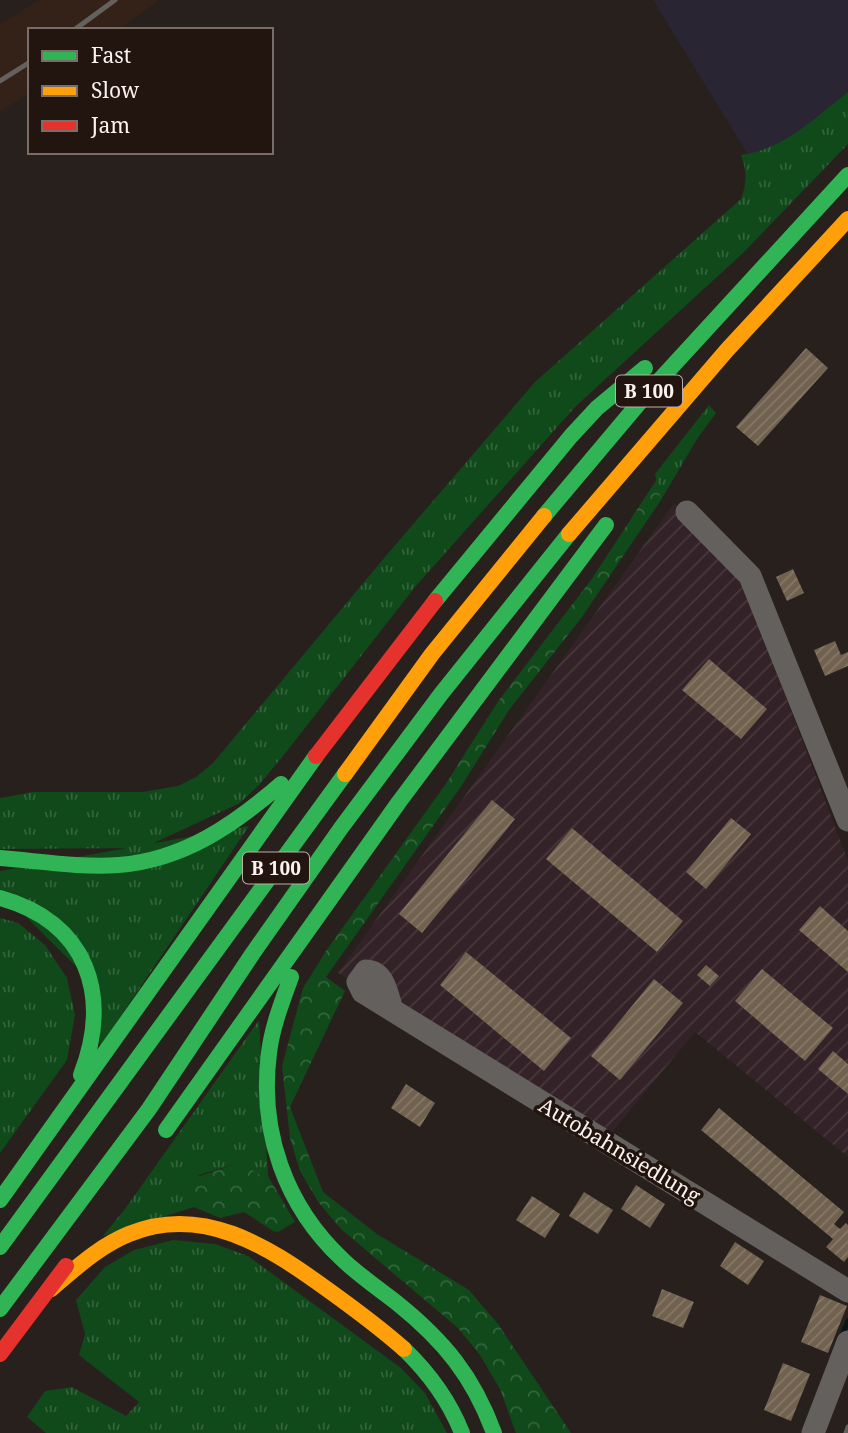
<svg xmlns="http://www.w3.org/2000/svg" width="848" height="1433" viewBox="0 0 848 1433" font-family="'Noto Serif',serif">
<defs>
<pattern id="industrial-furrows" width="10" height="10" patternUnits="userSpaceOnUse" patternTransform="scale(1.75)"><rect width="10" height="10" fill="#332227"/><path d="M-1 1l2-2M0 10L10 0M9 11l2-2" fill="none" stroke="#47383c"/></pattern>
<pattern id="grass-tufts" width="24" height="20" patternUnits="userSpaceOnUse" patternTransform="scale(1.75)"><rect width="24" height="20" fill="#10491a"/><path d="M3 7l-1-3M5 7V3M7 7l1-3M15 17l-1-3M17 17v-4M19 17l1-3" fill="none" stroke="#34643c"/></pattern>
<pattern id="forest-crowns" width="20" height="18" patternUnits="userSpaceOnUse" patternTransform="scale(1.75)"><rect width="20" height="18" fill="#10491a"/><path d="M2 6a3 3 0 1 1 6 0M12 15a3 3 0 1 1 6 0" fill="none" stroke="#34643c"/></pattern>
<pattern id="building-hatch" width="6" height="6" patternUnits="userSpaceOnUse" patternTransform="scale(1.75)"><rect width="6" height="6" fill="#71614f"/><path d="M-1 1l2-2M0 6l6-6M5 7l2-2" fill="none" stroke="#867869"/></pattern>
</defs>
<rect width="100%" height="100%" fill="#28201c"/>
<!-- commercial -->
<path fill="#292532" d="M 653,0 L 848,0 L 848,128 L 779,205 Z"/>
<!-- industrial -->
<path fill="url(#industrial-furrows)" d="M 674,503 L 736,566 L 848,861 L 848,1157 L 695,1032 L 608,1137 L 338,973 Z"/>
<!-- built -->
<path fill="#342219" d="M 40,0 L 159,0 L 118,30 L 30,30 L 30,93 L 0,111 L 0,24 Z"/>
<!-- grass -->
<path fill="url(#grass-tufts)" d="M 848,92 L 848,144 L 742,254 L 575,407 L 415,587 L 287,751 L 259,785 L 240,803 L 143,848 L 0,849 L 0,798 L 33,792 L 143,792 L 178,786 L 196,777 L 213,763 L 385,557 L 535,382 L 741,199 C 747,182 747,172 741,155 C 783,150 816,117 848,92 Z
M 709,405 L 716,413 L 697,439 L 661,500 L 655,474 Z
M 249,826 L 100,1047 L 100,990 L 0,891 L 0,871 Z
M 0,918 L 18,923 L 45,945 L 67,978 L 75,1015 L 67,1060 L 0,1153 Z
M 259,1020 L 268,1176 L 258,1174 L 242,1162 L 199,1175 L 194,1207 L 103,1236 L 125,1209 Z
M 173,1240 L 215,1244 L 248,1256 L 401,1368 L 425,1393 L 447,1433 L 46,1433 L 27,1417 L 45,1391 L 72,1387 L 126,1416 L 139,1402 L 79,1355 L 85,1334 L 76,1300 L 105,1267 L 134,1250 Z"/>
<!-- forest -->
<path fill="url(#forest-crowns)" d="M 657,479 L 661,500 L 582,617 L 509,710 L 462,785 L 326,977 L 345,991 L 290,1107 L 323,1192 L 377,1234 L 469,1290 L 498,1324 L 571,1433 L 516,1433 L 500,1389 L 480,1355 L 458,1328 L 341,1229 L 319,1203 L 300,1171 L 290,1138 L 282,1066 L 303,988 L 326,951 L 445,785 L 499,700 L 591,580 Z
M 234,1162 L 242,1162 L 258,1174 L 268,1176 L 295,1222 L 278,1232 L 273,1231 L 244,1212 L 220,1218 L 194,1207 L 189,1202 L 188,1189 L 191,1179 L 233,1165 Z"/>
<g fill="none" stroke-linecap="round" stroke-linejoin="round">
<!-- stream -->
<path stroke="#071518" stroke-width="5" d="M 841,1338 L 848,1321"/>
</g>
<!-- building -->
<path fill="url(#building-hatch)" d="M 806,348 L 828,368 L 758,446 L 736,427 Z
M 793,569 L 804,593 L 787,601 L 776,577 Z
M 835,641 L 841,655 L 848,652 L 848,666 L 825,676 L 814,650 Z
M 709,659 L 767,709 L 741,739 L 682,690 Z
M 492,800 L 515,819 L 422,933 L 399,914 Z
M 731,818 L 751,834 L 706,889 L 686,872 Z
M 572,828 L 683,921 L 657,952 L 546,859 Z
M 820,906 L 848,931 L 848,972 L 799,930 Z
M 466,952 L 571,1038 L 544,1071 L 440,985 Z
M 706,965 L 719,976 L 710,986 L 697,975 Z
M 762,969 L 833,1028 L 805,1061 L 735,1001 Z
M 654,979 L 683,1003 L 620,1080 L 591,1056 Z
M 833,1051 L 848,1064 L 848,1094 L 818,1069 Z
M 406,1084 L 435,1103 L 420,1127 L 391,1108 Z
M 719,1108 L 844,1212 L 834,1224 L 840,1229 L 846,1223 L 848,1225 L 848,1257 L 844,1262 L 826,1247 L 833,1239 L 701,1130 Z
M 636,1185 L 665,1204 L 650,1228 L 621,1209 Z
M 584,1192 L 613,1210 L 598,1234 L 569,1216 Z
M 532,1196 L 560,1214 L 545,1238 L 516,1220 Z
M 735,1242 L 764,1261 L 748,1285 L 720,1266 Z
M 662,1289 L 694,1302 L 683,1328 L 652,1316 Z
M 820,1295 L 847,1306 L 828,1353 L 801,1342 Z
M 783,1363 L 810,1374 L 791,1421 L 764,1410 Z"/>
<g fill="none" stroke-linecap="round" stroke-linejoin="round">
<!-- street -->
<path stroke="#63605e" stroke-width="23" d="M 687,512 L 750,576 L 848,820
M 392,1010 C 387,995 385,972 366,971 L 358,982 L 363,992 L 848,1291
M 813,1433 L 848,1342"/>
<!-- fast -->
<path stroke="#30b455" stroke-width="16" d="M 544,516 L 645,396 L 848,175
M 435,601 L 571,436 L 597,408 L 645,368
M 0,858 C 39,861 80,868 119,865 C 183,860 234,825 281,784
M 0,898 C 87,922 112,995 81,1075
M 291,977 C 282,1002 272,1027 269,1053 C 259,1131 285,1206 343,1260 C 360,1276 379,1289 397,1303 C 444,1341 473,1376 494,1433
M 166,1130 L 399,802 L 606,525
M 0,1200 L 316,756
M 0,1247 L 345,774
M 0,1309 L 149,1109 L 253,953 L 341,828 L 441,694 L 569,534
M 404,1349 C 430,1374 449,1400 462,1433"/>
<!-- slow -->
<path stroke="#ff9f0a" stroke-width="16" d="M 569,534 L 727,350 L 848,219
M 345,774 L 432,654 L 544,516
M 51,1289 C 75,1269 99,1246 129,1234 C 202,1204 267,1246 324,1287 C 352,1307 379,1327 404,1349"/>
<!-- jam -->
<path stroke="#e5322d" stroke-width="16" d="M 316,756 L 435,601
M 0,1354 L 66,1266"/>
<!-- rail -->
<path stroke="#64605d" stroke-width="5" d="M 74,30 L 115,0
M 0,81 L 30,62
M 846,1433 L 848,1427"/>
</g>
<g text-anchor="middle" dominant-baseline="central" stroke-width="7" stroke-linejoin="round" paint-order="stroke">
<!-- shield labels -->
<g fill="#22140f" stroke="#bbafaa" stroke-width="2">
<rect x="616" y="375.5" width="66" height="31" rx="5"/>
<rect x="243" y="852.5" width="66" height="31" rx="5"/>
</g>
<g font-size="19" font-weight="bold" fill="#fcf2ed">
<text x="649" y="391">B 100</text>
<text x="276" y="868">B 100</text>
</g>
<!-- street labels -->
<g font-size="21" fill="#fcf2ed" stroke="#22140f">
<text transform="translate(620 1150) rotate(31)">Autobahnsiedlung</text>
</g>
</g>
<!-- legend -->
<rect x="28" y="28" width="245" height="126" fill="#22140f" stroke="#796d68" stroke-width="2"/>
<rect x="42" y="51" width="35" height="10" fill="#30b455" stroke="#796d68" stroke-width="2"/>
<text x="91" y="63" font-size="21" fill="#fcf2ed">Fast</text>
<rect x="42" y="86" width="35" height="10" fill="#ff9f0a" stroke="#796d68" stroke-width="2"/>
<text x="91" y="98" font-size="21" fill="#fcf2ed">Slow</text>
<rect x="42" y="121" width="35" height="10" fill="#e5322d" stroke="#796d68" stroke-width="2"/>
<text x="91" y="133" font-size="21" fill="#fcf2ed">Jam</text>
</svg>
